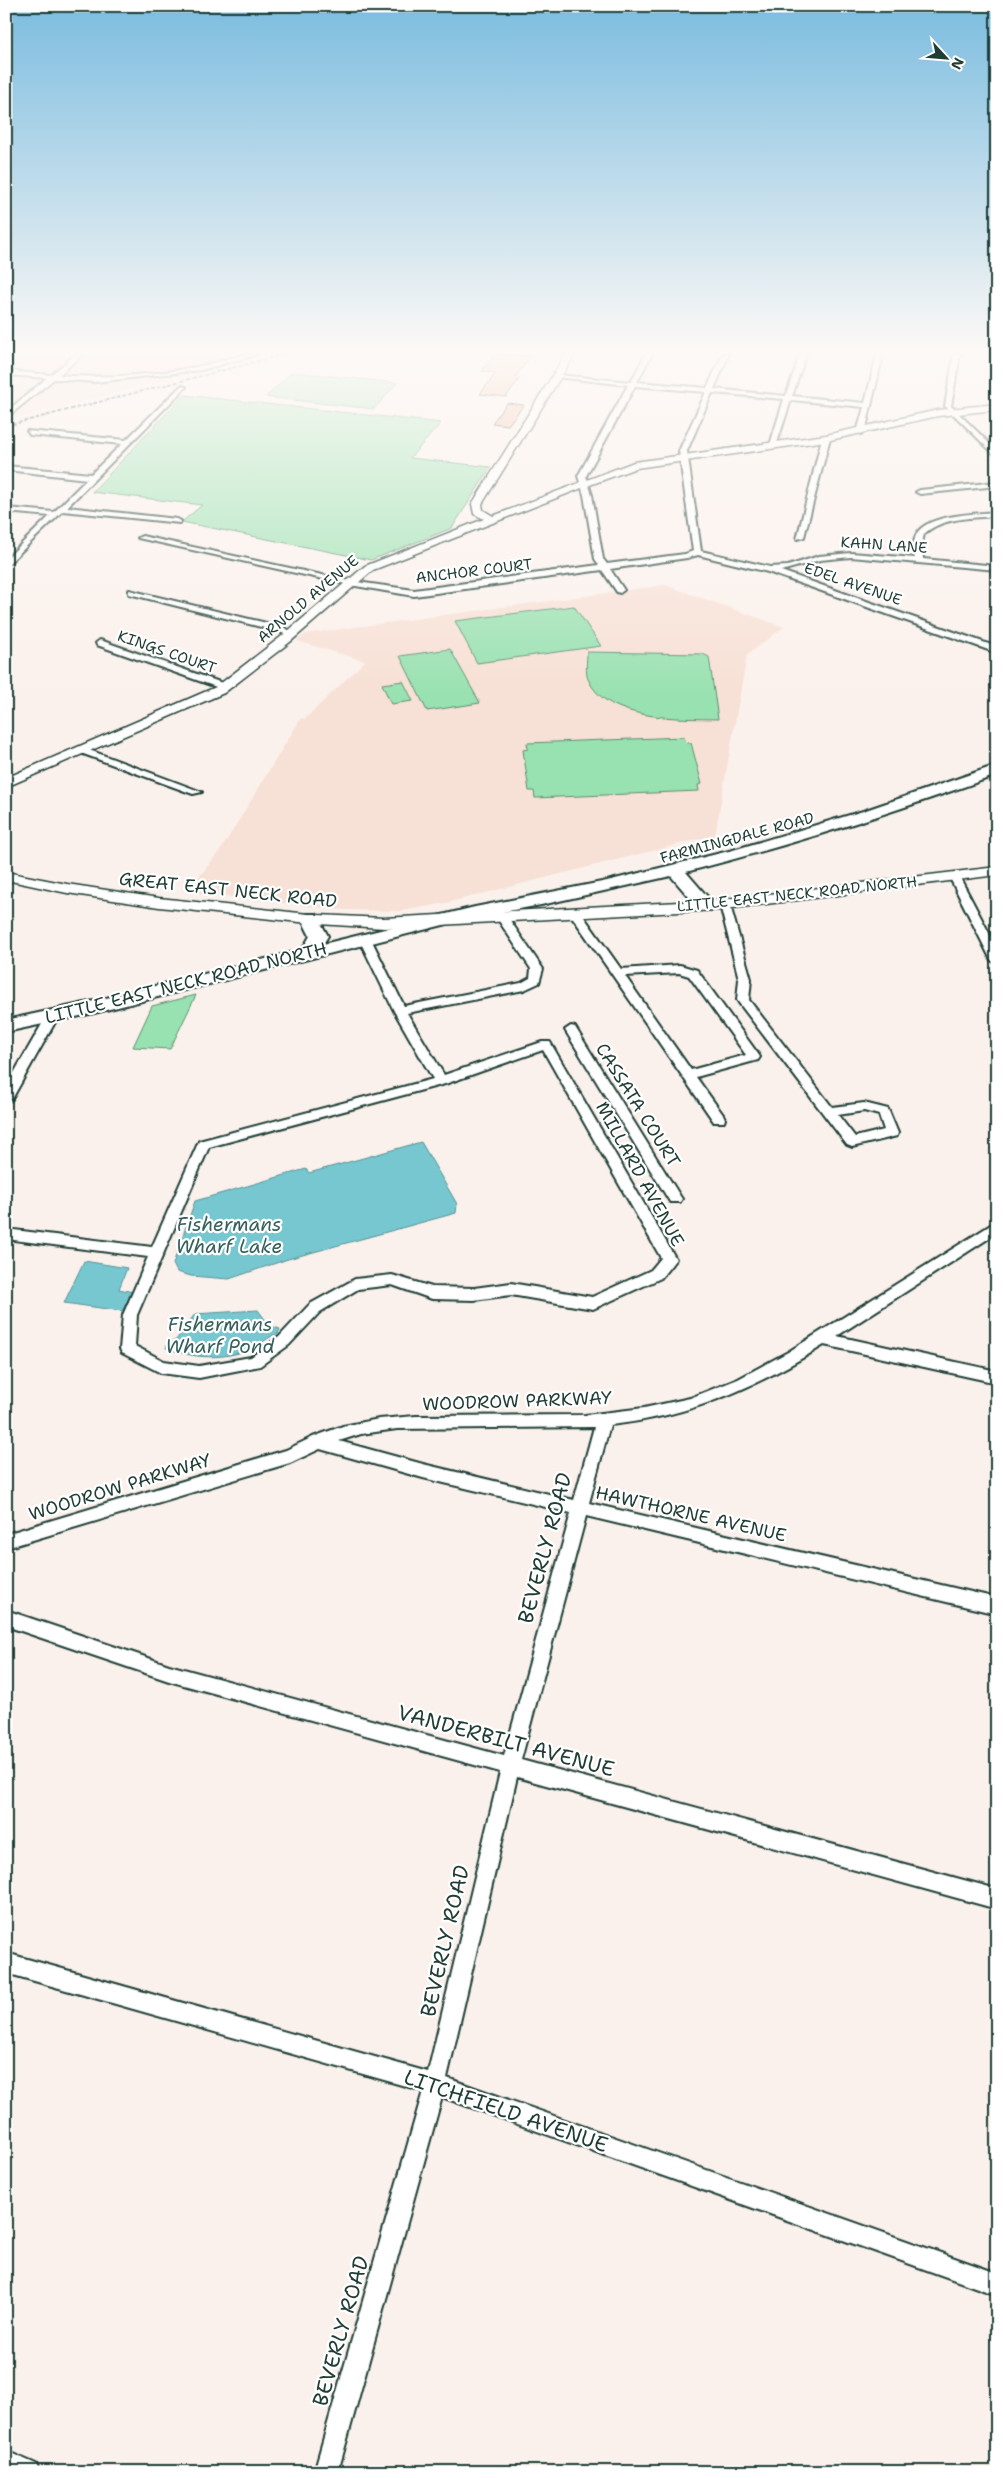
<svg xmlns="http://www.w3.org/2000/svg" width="1003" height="2478" viewBox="0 0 1003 2478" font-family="'Shantell Sans',sans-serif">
<rect width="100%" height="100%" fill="#fbf1ec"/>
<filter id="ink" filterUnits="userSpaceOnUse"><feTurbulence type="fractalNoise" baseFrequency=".02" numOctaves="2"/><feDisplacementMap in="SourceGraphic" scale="10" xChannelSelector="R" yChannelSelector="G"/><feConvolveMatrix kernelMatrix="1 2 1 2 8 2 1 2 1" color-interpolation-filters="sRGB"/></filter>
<g filter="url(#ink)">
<!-- built -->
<path fill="#f7e0d5" d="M 6,354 L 269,354 L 6,421 Z
M 665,585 L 784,627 L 747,655 L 715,835 L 446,903 L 402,911 L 344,910 L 187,892 L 222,848 L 301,718 L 305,719 L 365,661 L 297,641 L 305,634 Z"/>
<!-- green -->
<path fill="#98e1b0" stroke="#5c8f72" d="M 292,372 L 397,383 L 374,409 L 266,397 Z
M 184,395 L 441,423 L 410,458 L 491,467 L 452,528 L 371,560 L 182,522 L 202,505 L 92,492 Z
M 574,606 L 601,646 L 477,663 L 455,621 Z
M 450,649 L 480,703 L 427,711 L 400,656 Z
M 587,652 L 703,654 L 709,657 L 718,719 C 681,718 606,722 588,679 C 585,672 587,660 587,652 Z
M 403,681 L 413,701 L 391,704 L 382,684 Z
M 684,737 L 686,743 L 691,743 L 702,784 L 698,785 L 699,791 L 535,798 L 534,791 L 529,791 L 523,750 L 528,749 L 527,743 Z
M 196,995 L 170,1049 L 133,1047 L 152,1006 Z"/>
<!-- water -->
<path fill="#77c7d1" stroke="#549092" d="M 421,1142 L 457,1204 L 456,1213 L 288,1259 L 229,1279 L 191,1276 L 177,1272 L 173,1264 L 195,1201 L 306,1169 L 309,1173 Z
M 84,1261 L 127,1268 L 119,1289 L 133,1292 L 122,1311 L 64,1303 Z
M 258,1310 L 270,1326 L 280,1329 L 278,1334 C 268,1336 261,1345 251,1349 C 223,1360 194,1359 166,1348 L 168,1343 L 176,1340 L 195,1314 Z"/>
<!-- building -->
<path fill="#edb99e" stroke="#1f3d34" d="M 495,354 L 531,356 L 515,377 L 520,378 L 506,397 L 480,394 L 496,373 L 482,371 Z
M 507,403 L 524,405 L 508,425 L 492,423 Z"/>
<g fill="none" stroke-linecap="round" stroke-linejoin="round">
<!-- street casing -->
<g stroke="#1f3d34" stroke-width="4">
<path id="street" d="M 76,354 L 83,354 L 59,375 C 104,379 157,375 201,366 C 221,362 238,354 258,354 L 201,370 L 95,382 L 54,379 L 6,418 L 6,412 L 47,378 L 6,375 L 6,371 L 51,375 Z
M 646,354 L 652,354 L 637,382 L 707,388 L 723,354 L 729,354 L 714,389 L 786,396 L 800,354 L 806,354 L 792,396 L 865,403 L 877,354 L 883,354 L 865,432 L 861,434 L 857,432 L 864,407 L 791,400 L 776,446 L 769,448 L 784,399 L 712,393 L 687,451 L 701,551 L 770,567 L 788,566 L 819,556 L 851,553 L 915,558 C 914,550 913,542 916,535 C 926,514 976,514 997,512 L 997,516 C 974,518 942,517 924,534 L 922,543 L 923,559 L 997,566 L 997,570 L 851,557 L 820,560 L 781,571 L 997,647 L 997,653 L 768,572 L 698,555 L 687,558 L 610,569 L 624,590 L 620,593 L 617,592 L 602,570 L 414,596 L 350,585 L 138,538 L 142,536 L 350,581 L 414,590 L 599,565 L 595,559 L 584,495 L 578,476 L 628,385 L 555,377 L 558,375 L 631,382 ZM 635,386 L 706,392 L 679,451 L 693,551 L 685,554 L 607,564 L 603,559 L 592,495 L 586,476 Z
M 954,354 L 960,354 L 951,406 L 997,451 L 997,457 L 945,406 Z
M 181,386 L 186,387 L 67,507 L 177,519 L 181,521 L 180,523 L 63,511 L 6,566 L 6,559 L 50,516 L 6,512 L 6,508 L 54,512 L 87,479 L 6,470 L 6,466 L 91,474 L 122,444 L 30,435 L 27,431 L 126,440 Z
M 826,436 L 830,438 L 804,537 L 797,539 L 822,438 Z
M 997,482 L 997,486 L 920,494 L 916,492 L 920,490 Z
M 129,590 L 283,627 L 296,634 L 292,637 L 277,631 L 129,594 Z
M 100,640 L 228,685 L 230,687 L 222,689 L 97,645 L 96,643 Z
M 78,748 L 84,748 L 202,792 L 193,794 L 78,752 Z
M 954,873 L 959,876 L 997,948 L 997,964 L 991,960 L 949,876 Z
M 725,902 L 730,905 L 751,979 L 749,1000 L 832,1107 L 864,1103 L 888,1109 L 898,1133 L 897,1136 L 852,1147 L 847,1145 L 739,1003 L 737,1000 L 739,979 L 720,905 ZM 864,1111 L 879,1115 L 884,1130 L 855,1137 L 838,1115 Z
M 575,909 L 579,910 L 621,969 L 680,965 L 697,970 L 758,1054 L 760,1057 L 758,1060 L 696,1077 L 724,1116 L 725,1119 L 724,1122 L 714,1122 L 569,912 ZM 679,973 L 689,976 L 746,1055 L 691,1070 L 625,976 Z
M 501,912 L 505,913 L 543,969 L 539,983 L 524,990 L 407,1013 L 444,1075 L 542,1042 L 550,1042 L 676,1259 L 661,1278 L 593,1309 L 511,1295 L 474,1300 L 432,1299 L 392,1285 L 358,1289 L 320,1312 L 289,1345 L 260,1366 L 199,1378 L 161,1373 L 122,1353 L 120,1349 L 123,1315 L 148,1257 L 6,1239 L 6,1229 L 152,1247 L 199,1141 L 433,1079 L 394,1011 L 359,939 L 365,936 L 371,939 L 404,1006 L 521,983 L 530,978 L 531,969 L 495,915 ZM 543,1050 L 661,1258 L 651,1270 L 592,1297 L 511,1283 L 474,1288 L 432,1287 L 392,1275 L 355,1279 L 310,1304 L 279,1337 L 251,1357 L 199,1366 L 164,1361 L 135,1346 L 137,1315 L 209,1147 L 445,1084 Z
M 52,1013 L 58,1017 L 12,1099 L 6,1103 L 6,1087 L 46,1017 Z
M 571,1026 L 575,1027 L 680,1196 L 682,1199 L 680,1202 L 670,1202 L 565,1030 Z
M 997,1221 L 997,1233 L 837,1336 L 997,1371 L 997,1383 L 824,1345 C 757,1387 689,1417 610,1425 L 589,1503 L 997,1598 L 997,1614 L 586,1516 L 521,1760 L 997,1889 L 997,1909 L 517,1777 L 447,2078 L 997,2273 L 997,2295 L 442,2097 L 338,2472 L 314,2472 L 423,2091 L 6,1973 L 6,1953 L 428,2072 L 500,1772 L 169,1681 L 6,1626 L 6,1610 L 169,1665 L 504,1756 L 571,1513 L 423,1478 L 320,1449 L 290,1463 L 6,1548 L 6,1534 L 286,1450 L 313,1437 L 343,1426 L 379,1419 L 416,1416 L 585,1415 L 644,1408 L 690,1398 L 738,1379 L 788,1352 ZM 594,1427 L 574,1500 L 423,1464 L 339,1441 L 361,1434 L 397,1429 Z
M 6,2451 L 36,2464 L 40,2472 L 6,2472 Z"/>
</g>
<!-- secondary casing -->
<g stroke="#1f3d34" stroke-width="3">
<path id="secondary" d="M 566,354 L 575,354 L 482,504 L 483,510 L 493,516 L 634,462 L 826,435 L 938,410 L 997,404 L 997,410 L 938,416 L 826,441 L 636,468 L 587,486 L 373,570 L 290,642 L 224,693 L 6,787 L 6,778 L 216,687 L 282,636 L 365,566 L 484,519 L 474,514 L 472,504 Z
M 997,867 L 997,875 L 717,910 L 384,928 L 318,924 L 159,907 L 67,893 L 6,880 L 6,872 L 67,884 L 159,898 L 318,915 L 384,918 L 717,900 Z"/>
</g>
<!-- primary casing -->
<g stroke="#1f3d34" stroke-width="4">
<path id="primary" d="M 997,765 L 997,775 C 894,812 791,845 686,872 L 712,902 L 714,906 L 712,910 L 700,910 L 671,876 L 541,905 L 475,917 L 94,1013 L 6,1032 L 6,1020 L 94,1001 L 302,950 L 310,936 L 301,918 L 304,914 L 316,914 L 328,936 L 323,944 L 475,907 L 607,881 L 733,850 L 863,811 Z"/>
</g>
<!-- street -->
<use href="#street" fill="#fff" fill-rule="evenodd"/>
<!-- secondary -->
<use href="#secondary" fill="#fff" fill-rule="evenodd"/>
<!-- primary -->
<use href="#primary" fill="#fff" fill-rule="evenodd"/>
<!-- rail -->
<path stroke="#1f3d34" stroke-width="2" stroke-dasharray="4 2" stroke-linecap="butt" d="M 6,426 L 286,354"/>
</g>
</g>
<!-- sky -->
<linearGradient id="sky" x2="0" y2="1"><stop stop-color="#7bbcdf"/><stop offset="0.5" stop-color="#fdf9f6"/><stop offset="1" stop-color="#fdf9f6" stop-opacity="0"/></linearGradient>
<rect width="1003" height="701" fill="url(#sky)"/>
<g text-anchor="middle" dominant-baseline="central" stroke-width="4.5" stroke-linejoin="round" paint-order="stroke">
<!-- far-street labels -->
<g font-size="15" fill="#1f3d34" stroke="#fff">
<text transform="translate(884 545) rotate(4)">KAHN LANE</text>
<text transform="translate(474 571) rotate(-7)">ANCHOR COURT</text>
<text transform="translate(853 584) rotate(19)">EDEL AVENUE</text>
<text transform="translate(308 599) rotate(-40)">ARNOLD AVENUE</text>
<text transform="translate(167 652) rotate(19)">KINGS COURT</text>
<text transform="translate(737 838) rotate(-15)">FARMINGDALE ROAD</text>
<text transform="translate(797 894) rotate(-6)">LITTLE EAST NECK ROAD NORTH</text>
</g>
<!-- street labels -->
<g font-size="18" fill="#1f3d34" stroke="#fff">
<text transform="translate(228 890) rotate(6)">GREAT EAST NECK ROAD</text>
<text transform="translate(186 983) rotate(-14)">LITTLE EAST NECK ROAD NORTH</text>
<text transform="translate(638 1105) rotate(58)">CASSATA COURT</text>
<text transform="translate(640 1174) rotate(61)">MILLARD AVENUE</text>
<text transform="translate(517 1401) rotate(-2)">WOODROW PARKWAY</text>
<text transform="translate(120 1487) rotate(-17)">WOODROW PARKWAY</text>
<text transform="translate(691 1514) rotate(13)">HAWTHORNE AVENUE</text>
</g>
<!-- water labels -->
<g font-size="19" font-style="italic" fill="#35605b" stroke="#fff">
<text x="229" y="1224">Fishermans<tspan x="229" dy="22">Wharf Lake</tspan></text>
<text x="220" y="1324">Fishermans<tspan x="220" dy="22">Wharf Pond</tspan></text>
</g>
<!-- near-street labels -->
<g font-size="21" fill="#1f3d34" stroke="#fff">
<text transform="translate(545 1548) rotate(-75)">BEVERLY ROAD</text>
<text transform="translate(506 1741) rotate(15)">VANDERBILT AVENUE</text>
<text transform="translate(445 1941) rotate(-77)">BEVERLY ROAD</text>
<text transform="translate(506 2111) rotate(19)">LITCHFIELD AVENUE</text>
<text transform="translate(341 2331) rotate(-74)">BEVERLY ROAD</text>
</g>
</g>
<!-- margin -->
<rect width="1003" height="2478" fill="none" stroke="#fff" stroke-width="25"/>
<rect x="12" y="12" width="978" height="2453" fill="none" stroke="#1f3d34" stroke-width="2" filter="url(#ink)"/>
<!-- north arrow -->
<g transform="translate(946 58) rotate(116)" stroke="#ffffff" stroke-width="4" paint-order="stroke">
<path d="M0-4L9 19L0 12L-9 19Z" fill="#1f3d34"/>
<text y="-8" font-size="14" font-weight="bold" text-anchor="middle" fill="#1f3d34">N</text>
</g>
</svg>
